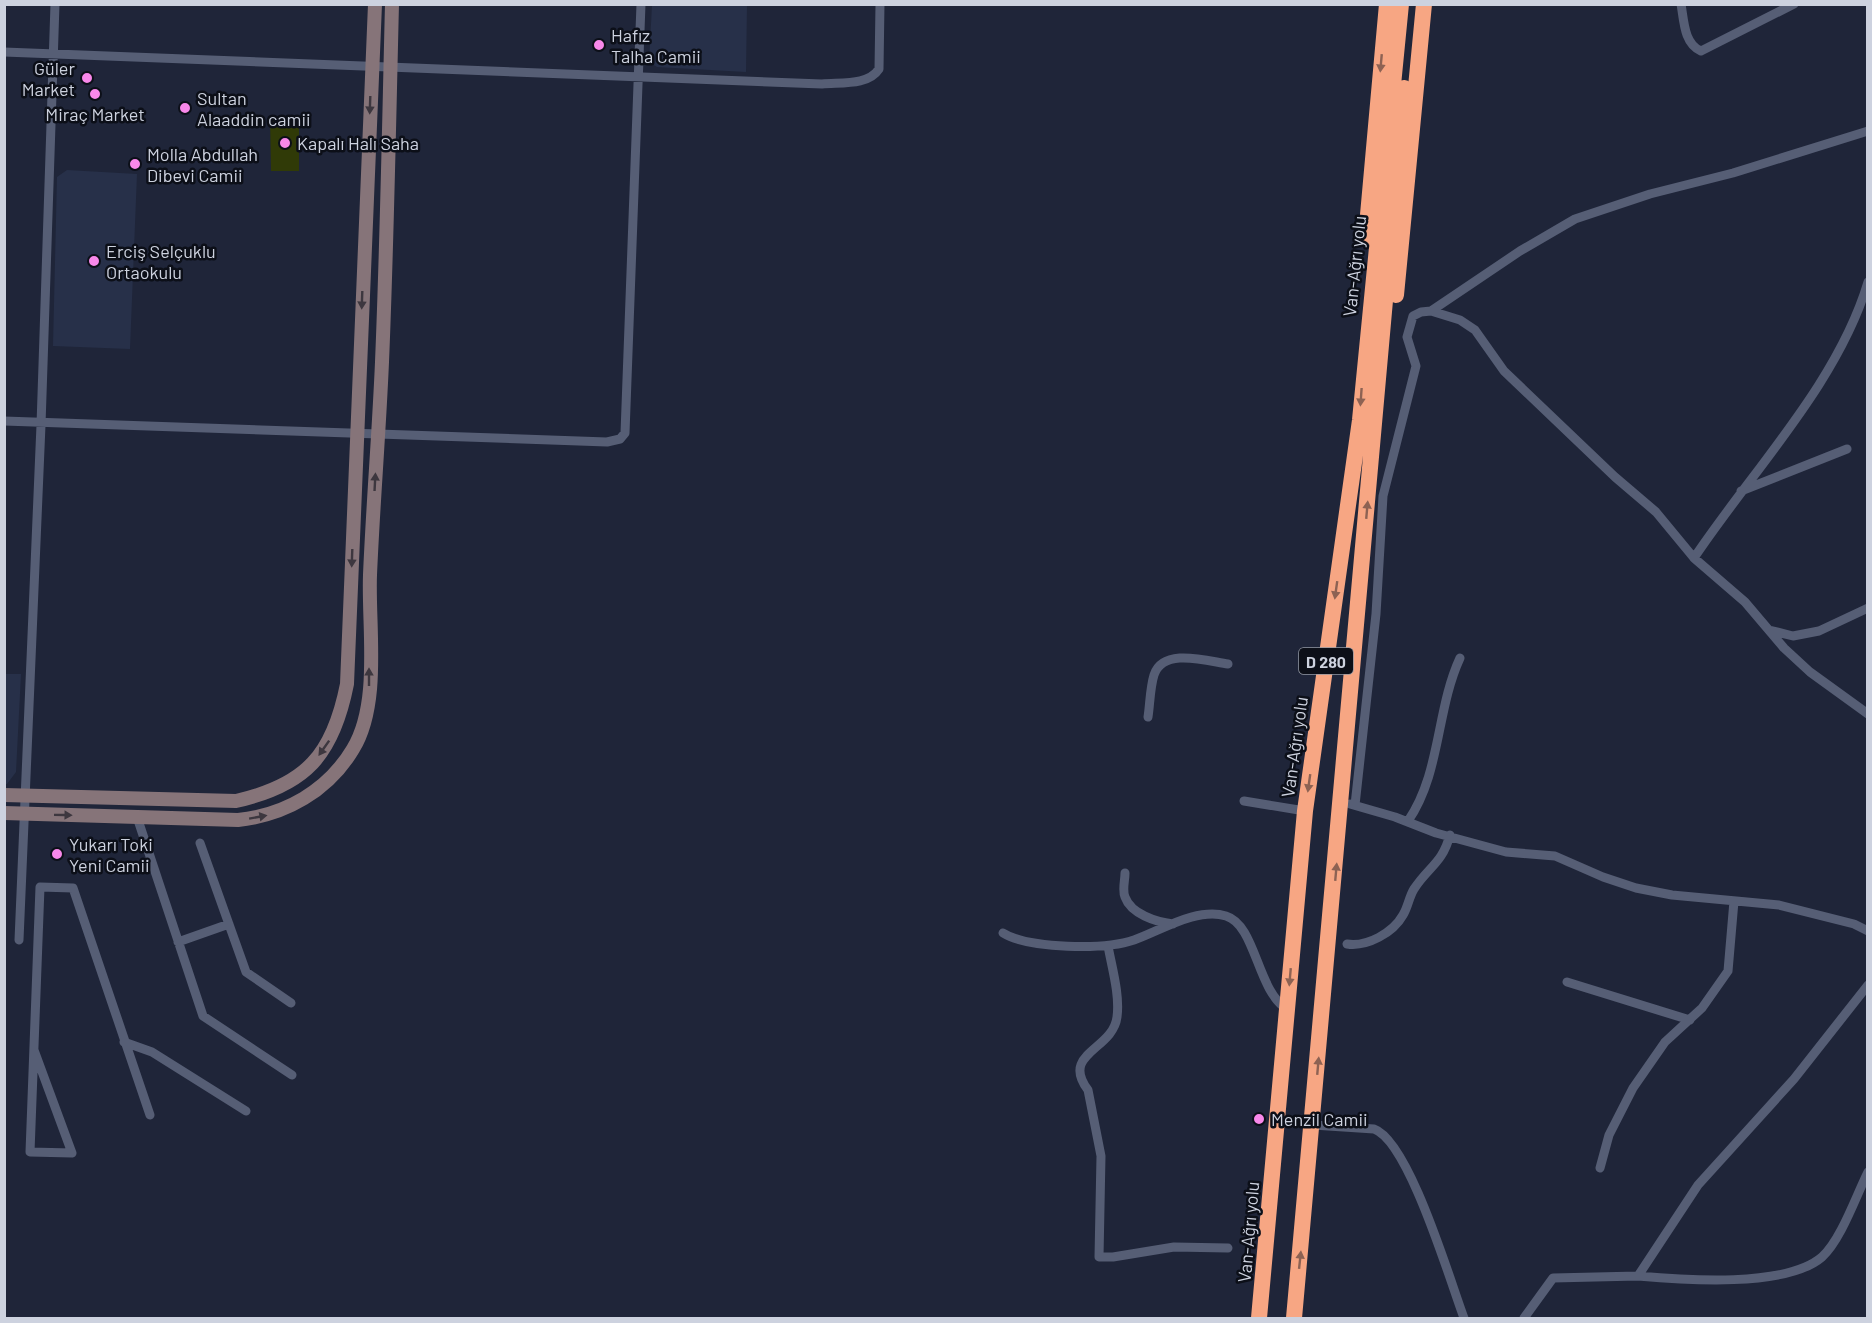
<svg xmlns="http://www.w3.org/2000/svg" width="1872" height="1323" viewBox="0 0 1872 1323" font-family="Barlow,sans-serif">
<rect width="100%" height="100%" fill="#1f2539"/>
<!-- built -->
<path fill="#273049" d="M 652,5 L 747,5 L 746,72 L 657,67 L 649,62 Z
M 67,170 L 137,174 L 130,349 L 53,346 L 57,177 Z
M 5,674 L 21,674 L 16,772 L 7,784 L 4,784 Z"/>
<!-- green -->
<path fill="#303a07" d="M 270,116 L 299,116 L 299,171 L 271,171 Z"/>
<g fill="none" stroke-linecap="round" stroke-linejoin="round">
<!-- street -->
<path stroke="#565e75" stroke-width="9" d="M 1681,4 C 1684,21 1684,44 1701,51 L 1794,4
M 4,52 L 822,84 C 840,82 868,86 879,69 L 880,4
M 1431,311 L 1520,251 L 1575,219 L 1650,194 L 1733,173 L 1868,131
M 4,421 L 607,442 L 620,439 L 625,433 L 641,4
M 1741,491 L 1847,449
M 1694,558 C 1752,471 1838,383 1868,282
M 1769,630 L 1793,636 L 1819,631 L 1868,608
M 1148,717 C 1150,704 1150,688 1154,675 C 1163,647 1207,661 1228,664
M 1244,801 L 1305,811
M 1350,804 L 1395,817 L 1436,833 L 1506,852 L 1555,856 L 1603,877 L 1636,888 L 1672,895 L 1779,905 L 1854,924 L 1868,931
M 1355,805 L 1376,614 L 1383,496 L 1416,366 L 1407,337 L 1413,316 L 1421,312 L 1431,311 L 1460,320 L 1475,330 L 1504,371 L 1615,477 L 1656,512 L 1694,558 L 1745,602 L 1784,648 L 1810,672 L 1868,714
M 137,817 L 203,1016 L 292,1075
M 1408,821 C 1441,773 1436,710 1460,658
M 200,843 L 246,972 L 291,1003
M 1125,873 C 1125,881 1122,890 1125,897 C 1131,914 1156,922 1173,924
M 1003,933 C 1029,949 1105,950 1134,940 C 1160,931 1197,907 1226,916 C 1256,925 1257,991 1287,1009
M 19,940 L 41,425 L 55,4
M 178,942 L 229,924
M 1347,944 C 1367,947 1393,933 1403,915 C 1408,907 1409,897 1414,889 C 1429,866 1442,864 1450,835
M 1108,946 C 1112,968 1120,995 1117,1017 C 1113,1050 1060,1053 1088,1090 L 1101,1156 L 1099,1257 L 1113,1257 L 1174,1247 L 1228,1248
M 1567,982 L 1690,1020
M 124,1042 L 152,1052 L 246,1111
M 34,1050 L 72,1153 L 30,1152 L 40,887 L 73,888 L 150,1115
M 1313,1125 L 1374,1129 C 1409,1141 1450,1281 1464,1318
M 1600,1168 L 1609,1135 L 1633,1088 L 1665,1042 L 1702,1008 L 1728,971 L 1734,901
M 1638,1276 C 1684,1280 1786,1288 1822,1257 C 1841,1240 1856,1196 1868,1172
M 1524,1318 L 1553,1278 L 1638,1276 L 1698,1185 L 1794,1079 L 1868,985"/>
<!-- secondary -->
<path stroke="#867479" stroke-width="14" d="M 4,795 L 236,801 C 306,785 333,755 347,684 L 375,4
M 4,813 L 238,820 C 285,815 328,791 353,749 C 381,703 368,627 370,575 C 373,504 379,433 382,362 C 387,243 389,124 392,4"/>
<!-- highway -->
<path stroke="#f7a683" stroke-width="16" d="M 1366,237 L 1387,4
M 1396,295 L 1424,4
M 1259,1318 L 1305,811 L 1360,420 L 1401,4
M 1294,1318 L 1404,88"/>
</g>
<!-- one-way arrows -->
<defs><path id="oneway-solid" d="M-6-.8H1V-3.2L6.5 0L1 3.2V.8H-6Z" transform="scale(1.5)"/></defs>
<g fill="#8d6253">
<use href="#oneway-solid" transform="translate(1381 63) rotate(95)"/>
<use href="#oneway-solid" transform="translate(1361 397) rotate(94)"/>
<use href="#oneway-solid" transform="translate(1367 510) rotate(-85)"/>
<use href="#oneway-solid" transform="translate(1336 590) rotate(98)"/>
<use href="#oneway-solid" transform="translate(1309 783) rotate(98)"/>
<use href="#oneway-solid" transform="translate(1336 872) rotate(-85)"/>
<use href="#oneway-solid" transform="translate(1290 977) rotate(95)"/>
<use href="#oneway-solid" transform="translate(1318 1066) rotate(-85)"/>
<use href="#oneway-solid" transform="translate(1300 1260) rotate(-84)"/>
</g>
<g fill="#3d373f">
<use href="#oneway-solid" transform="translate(370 105) rotate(92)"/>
<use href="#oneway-solid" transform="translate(362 300) rotate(92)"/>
<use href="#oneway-solid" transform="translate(375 482) rotate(-87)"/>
<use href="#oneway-solid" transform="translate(352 558) rotate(92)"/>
<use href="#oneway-solid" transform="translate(369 677) rotate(-90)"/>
<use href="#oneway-solid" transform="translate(324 748) rotate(125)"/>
<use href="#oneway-solid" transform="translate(63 815) rotate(1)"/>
<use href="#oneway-solid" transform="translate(258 817) rotate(-10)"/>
</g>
<!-- markers -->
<g fill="#f888ea" stroke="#0c0f18" stroke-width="2">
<circle cx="599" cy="45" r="6"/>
<circle cx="87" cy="78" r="6"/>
<circle cx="95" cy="94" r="6"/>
<circle cx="185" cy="108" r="6"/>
<circle cx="285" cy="143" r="6"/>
<circle cx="135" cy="164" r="6"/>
<circle cx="94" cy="261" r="6"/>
<circle cx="57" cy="854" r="6"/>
<circle cx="1259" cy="1119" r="6"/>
</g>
<g text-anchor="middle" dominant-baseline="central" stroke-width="5" stroke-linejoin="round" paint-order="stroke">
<!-- shield labels -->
<rect fill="#0c0f18" stroke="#9398a3" stroke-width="1.5" x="1299" y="648" width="54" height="26" rx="4.5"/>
<g font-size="16" font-weight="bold" fill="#cdd2df">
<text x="1326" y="661">D 280</text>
</g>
<!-- poi labels -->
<g font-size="18" fill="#cdd2df" stroke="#0c0f18" text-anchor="start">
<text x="611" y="35">Hafız<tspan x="611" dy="21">Talha Camii</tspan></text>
<text x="75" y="68" text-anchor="end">Güler<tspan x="75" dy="21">Market</tspan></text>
<text x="197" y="98">Sultan<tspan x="197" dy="21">Alaaddin camii</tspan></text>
<text x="95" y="114" text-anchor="middle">Miraç Market</text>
<text x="297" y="143">Kapalı Halı Saha</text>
<text x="147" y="154">Molla Abdullah<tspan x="147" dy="21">Dibevi Camii</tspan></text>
<text x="106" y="251">Erciş Selçuklu<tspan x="106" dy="21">Ortaokulu</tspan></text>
<text x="69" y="844">Yukarı Toki<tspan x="69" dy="21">Yeni Camii</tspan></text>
<text x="1271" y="1119">Menzil Camii</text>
</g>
<!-- street labels -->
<g font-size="18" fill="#cdd2df" stroke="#0c0f18">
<text transform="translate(1354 266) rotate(-84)">Van-Ağrı yolu</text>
<text transform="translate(1294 747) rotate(-82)">Van-Ağrı yolu</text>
<text transform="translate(1248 1232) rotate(-85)">Van-Ağrı yolu</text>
</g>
</g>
<!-- border -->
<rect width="1872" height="1323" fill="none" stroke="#cdd2df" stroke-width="12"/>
</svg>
